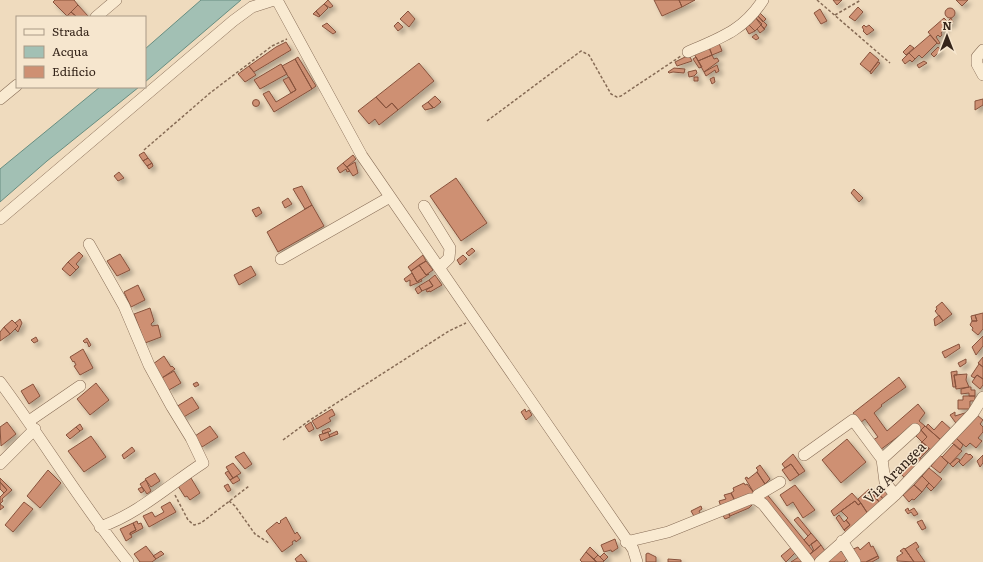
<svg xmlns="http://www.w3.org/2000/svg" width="983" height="562" viewBox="0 0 983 562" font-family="Literata,serif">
<defs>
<filter id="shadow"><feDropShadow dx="3.5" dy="3.5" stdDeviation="2" flood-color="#0004"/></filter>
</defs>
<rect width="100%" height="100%" fill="#efdbbe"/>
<!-- water -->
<path fill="#a2c0b4" stroke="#698e81" d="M 201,0 L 241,0 L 145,82 L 145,49 Z
M 100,87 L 139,87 L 47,161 L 0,202 L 0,169 Z"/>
<!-- building -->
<path fill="#ce9073" stroke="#87523c" filter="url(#shadow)" d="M 55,0 L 74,0 L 78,5 L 67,16 L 53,2 Z
M 328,0 L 333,6 L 330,8 L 324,4 Z
M 654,0 L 679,0 L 682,7 L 662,16 Z
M 679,0 L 695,0 L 682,7 Z
M 833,0 L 842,0 L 837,5 Z
M 956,0 L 968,0 L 962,6 Z
M 324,4 L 328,8 L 320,16 L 316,11 Z
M 78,5 L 88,16 L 87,17 L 77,17 L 71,12 Z
M 858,7 L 863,12 L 855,21 L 849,17 Z
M945 13a5 5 0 1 1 10 0a5 5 0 1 1-10 0Z
M 820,9 L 827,21 L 821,24 L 814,13 Z
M 316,11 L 320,16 L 319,17 L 313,14 Z
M 408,11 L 415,19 L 409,27 L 400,19 Z
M 71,12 L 77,17 L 67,16 Z
M 759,12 L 766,19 L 763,22 L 757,15 Z
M 757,15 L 767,25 L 764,29 L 755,17 Z
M 755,17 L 762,24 L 755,31 L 748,24 Z
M 944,18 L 947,21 L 944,24 L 946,27 L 941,33 L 942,35 L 940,37 L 938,35 L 936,37 L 940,43 L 938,44 L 928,32 Z
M 951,18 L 953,22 L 949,25 L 947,22 Z
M 398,22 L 403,27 L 398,31 L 394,26 Z
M 327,23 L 336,32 L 333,34 L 322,26 Z
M 748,24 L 755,31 L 749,34 L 745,27 Z
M 761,25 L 765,29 L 760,33 L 757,29 Z
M 864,25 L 866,27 L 869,25 L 874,30 L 867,35 L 863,31 L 864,30 L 862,27 Z
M 756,34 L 759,38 L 756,40 L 752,37 Z
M 930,35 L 937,43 L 922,58 L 919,55 L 915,59 L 909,53 Z
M 286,42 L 291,50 L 254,72 L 249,66 L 276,47 Z
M 719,43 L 722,51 L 712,55 L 709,47 Z
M 910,45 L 914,48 L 906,55 L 903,52 Z
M 709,47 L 712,55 L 698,61 L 693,52 Z
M 938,47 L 941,50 L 934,57 L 931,54 Z
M 870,52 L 879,60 L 870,72 L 860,64 Z
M 909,53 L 915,59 L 912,62 L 910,60 L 905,64 L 902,60 Z
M 689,55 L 692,61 L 677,66 L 675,62 Z
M 712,55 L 714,59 L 717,58 L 719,61 L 704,72 L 698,61 Z
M 298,57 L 316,86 L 312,89 L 295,59 Z
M 696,57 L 702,67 L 699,68 L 693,59 Z
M 295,59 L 312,89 L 274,112 L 263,94 L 269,91 L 276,102 L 296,90 L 282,66 Z
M 924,61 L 927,63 L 919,68 L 917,65 Z
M 878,62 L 880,63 L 871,74 L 870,72 Z
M 419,63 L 434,81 L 398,110 L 392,103 L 386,108 L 376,97 Z
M 281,64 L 287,74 L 260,89 L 254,80 Z
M 717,65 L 719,71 L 716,73 L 715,70 L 706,76 L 704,72 Z
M 249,66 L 256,75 L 245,82 L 238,74 Z
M 674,68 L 685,69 L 684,73 L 673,72 L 669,73 L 668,72 Z
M 696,70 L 697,73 L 694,76 L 689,77 L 688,72 Z
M 289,77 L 296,90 L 291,93 L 283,80 Z
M 694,77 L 698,77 L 698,81 L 694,81 Z
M 714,77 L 715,82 L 712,84 L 710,79 Z
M 435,96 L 441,102 L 434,108 L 428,102 Z
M 376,97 L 386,108 L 392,103 L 398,110 L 379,125 L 375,119 L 369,124 L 358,111 Z
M 983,99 L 983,105 L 975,110 L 975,101 Z
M252.5 103a3.5 3.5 0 1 1 7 0a3.5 3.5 0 1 1-7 0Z
M 428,102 L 433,108 L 425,110 L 422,106 Z
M 144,152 L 148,158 L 143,161 L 139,155 Z
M 353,155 L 356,159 L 347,167 L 343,163 Z
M 148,158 L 152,163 L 147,166 L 143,161 Z
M 355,162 L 358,173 L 353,176 L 347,167 Z
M 152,163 L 153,166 L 149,169 L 147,166 Z
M 343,163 L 350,171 L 347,172 L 346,169 L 340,173 L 337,168 Z
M 119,172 L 124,178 L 118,181 L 114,176 Z
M 456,178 L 487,223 L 461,241 L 430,196 Z
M 302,186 L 312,205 L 305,209 L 293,189 Z
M 854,189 L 863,198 L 859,202 L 851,193 Z
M 288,198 L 292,204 L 285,208 L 282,202 Z
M 312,205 L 324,226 L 278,252 L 267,232 Z
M 259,207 L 262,213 L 256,217 L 252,210 Z
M 472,248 L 475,251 L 469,256 L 466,253 Z
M 79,252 L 83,256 L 76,264 L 79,267 L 76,270 L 68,262 Z
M 120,254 L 130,270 L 117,276 L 107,261 Z
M 423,255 L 426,261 L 411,271 L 408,267 Z
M 463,255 L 467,259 L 460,265 L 457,260 Z
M 426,261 L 433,270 L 426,275 L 419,265 Z
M 68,262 L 76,270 L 70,276 L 62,269 Z
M 419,265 L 426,275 L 429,274 L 417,282 L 411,271 Z
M 251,266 L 256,275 L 239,285 L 234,275 Z
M 412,273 L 417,282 L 421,279 L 422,281 L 410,286 L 410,280 L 406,282 L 404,279 Z
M 435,275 L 442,285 L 430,292 L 430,291 L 427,292 L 426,290 L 433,286 L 429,280 Z
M 429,280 L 433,286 L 422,291 L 419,286 Z
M 138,285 L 145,300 L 131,307 L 124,292 Z
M 419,286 L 422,291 L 418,294 L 415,289 Z
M 942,302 L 952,314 L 943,321 L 935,311 L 937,309 L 936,307 Z
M 150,308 L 154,321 L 151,324 L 152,326 L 158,325 L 161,337 L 145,343 L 134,314 Z
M 983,313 L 983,329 L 978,335 L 972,330 L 973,328 L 970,325 L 972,321 L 977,321 L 975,315 Z
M 939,315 L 943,321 L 935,326 L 934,319 Z
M 975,315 L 977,321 L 972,321 L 971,316 Z
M 20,319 L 22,323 L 18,332 L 15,329 L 18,326 L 15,323 Z
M 12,320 L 18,326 L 10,334 L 4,327 Z
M 4,327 L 10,334 L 0,341 L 0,332 Z
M 983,336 L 983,346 L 976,355 L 972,347 Z
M 36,337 L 38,341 L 34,343 L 31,340 Z
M 87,338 L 91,345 L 89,347 L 87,342 L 85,343 L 83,341 Z
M 959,344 L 960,348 L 945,358 L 942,352 Z
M 83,349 L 93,368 L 80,375 L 74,366 L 76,365 L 74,361 L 73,362 L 70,357 Z
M 164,356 L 171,367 L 172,366 L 175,369 L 162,378 L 153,364 Z
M 983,357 L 983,367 L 978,363 Z
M 966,359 L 966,363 L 960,367 L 958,363 Z
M 979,364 L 983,367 L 983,379 L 977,375 L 974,378 L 971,376 Z
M 174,371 L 181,383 L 169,390 L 160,379 Z
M 957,371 L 957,375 L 954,375 L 956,387 L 953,387 L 951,372 Z
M 967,374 L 966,380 L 969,387 L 956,389 L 954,375 Z
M 977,375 L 983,379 L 983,385 L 980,389 L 972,382 Z
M 899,377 L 906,387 L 881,405 L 882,406 L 874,413 L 887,431 L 918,404 L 925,413 L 919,421 L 925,426 L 921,430 L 915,424 L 880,450 L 873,440 L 878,437 L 865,419 L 860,423 L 853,413 Z
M 197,382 L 199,385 L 195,387 L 193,384 Z
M 96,383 L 109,400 L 90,415 L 77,399 Z
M 33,384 L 40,396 L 29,404 L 21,391 Z
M 969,387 L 971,387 L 971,390 L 975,390 L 975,396 L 969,396 L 969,393 L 961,394 L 961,389 Z
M 963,396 L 975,396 L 975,401 L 970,401 L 970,409 L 958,409 L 958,400 L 963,400 Z
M 192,397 L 199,408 L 182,418 L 176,407 Z
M 332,409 L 335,415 L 329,418 L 331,421 L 317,429 L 312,421 Z
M 525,409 L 526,412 L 529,410 L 532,415 L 526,420 L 521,412 Z
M 955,412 L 955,416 L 968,412 L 958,426 L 950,415 Z
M 977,415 L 983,420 L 980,424 L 983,427 L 983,432 L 978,438 L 982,441 L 976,448 L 970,443 L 966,447 L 956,438 Z
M 942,421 L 953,431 L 942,441 L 926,427 L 928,424 L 934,430 Z
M 7,422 L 16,434 L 1,446 L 0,427 Z
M 311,422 L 314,429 L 309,432 L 305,426 Z
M 80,424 L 83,429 L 80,431 L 76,427 Z
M 210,426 L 218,437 L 202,447 L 195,436 Z
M 925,426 L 942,441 L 932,451 L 922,442 L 927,437 L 921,430 Z
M 76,427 L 80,431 L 70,439 L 66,435 Z
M 329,428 L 331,431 L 323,434 L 322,431 Z
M 921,430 L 927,437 L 922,442 L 916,436 Z
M 337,431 L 338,434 L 330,437 L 329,435 Z
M 328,432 L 330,437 L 321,441 L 319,435 Z
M 91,436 L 106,457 L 84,472 L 68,451 Z
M 956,438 L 963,445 L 960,450 L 952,443 Z
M 847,439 L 866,462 L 841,483 L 822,460 Z
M 922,442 L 927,446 L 918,456 L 914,451 Z
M 954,444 L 962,451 L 950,464 L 942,457 Z
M 927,446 L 929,449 L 920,458 L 918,456 Z
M 132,447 L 135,451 L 124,459 L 122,455 Z
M 914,451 L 924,462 L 907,480 L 897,470 Z
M 244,452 L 252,464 L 245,469 L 235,457 Z
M 966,453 L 969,455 L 970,454 L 973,457 L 963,466 L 959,462 Z
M 793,454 L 805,471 L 799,475 L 791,464 L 785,468 L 782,464 Z
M 940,455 L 948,463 L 940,473 L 931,466 Z
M 983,455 L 983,463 L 980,467 L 977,461 Z
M 957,458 L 960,460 L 953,467 L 950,464 Z
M 233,463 L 241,473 L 233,478 L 226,467 Z
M 791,464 L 799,475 L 790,481 L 782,470 Z
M 760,465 L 770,479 L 765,484 L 757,472 L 758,470 L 756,468 Z
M 929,468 L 942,479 L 934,488 L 922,476 Z
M 48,470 L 61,483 L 40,508 L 27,496 Z
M 228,471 L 233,478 L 230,480 L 225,473 Z
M 757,472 L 765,484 L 754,493 L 745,478 L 747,477 L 748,479 Z
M 155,473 L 160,481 L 151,487 L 145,479 Z
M 237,476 L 240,480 L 233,484 L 230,480 Z
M 922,476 L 929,483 L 922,492 L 914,485 Z
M 0,478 L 12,490 L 2,499 L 3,501 L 0,504 L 4,507 L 0,510 L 0,497 L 7,490 L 0,482 Z
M 191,478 L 200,493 L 190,500 L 187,496 L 185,497 L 178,486 Z
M 146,480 L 151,491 L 147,494 L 140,484 Z
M 0,482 L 7,490 L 4,493 L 0,489 Z
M 744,483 L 745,485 L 747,484 L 754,493 L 735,501 L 731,493 L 734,491 L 733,488 Z
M 929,483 L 934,488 L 931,491 L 926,486 Z
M 228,484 L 231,490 L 228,492 L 224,486 Z
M 795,485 L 815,510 L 803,518 L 793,502 L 787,506 L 780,495 Z
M 914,485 L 922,492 L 914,500 L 912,499 L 909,502 L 903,495 Z
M 142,487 L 144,491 L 141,493 L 138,489 Z
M 884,488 L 889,495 L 884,500 L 878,493 Z
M 869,489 L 880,503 L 868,514 L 858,499 Z
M 876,491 L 884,500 L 880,503 L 873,495 Z
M 765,492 L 813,551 L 807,557 L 758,497 Z
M 731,493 L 735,501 L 721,507 L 719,501 L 726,499 L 724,495 Z
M 852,493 L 861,503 L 858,505 L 855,501 L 834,516 L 831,511 Z
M 749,500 L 752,505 L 749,508 L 730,516 L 727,509 Z
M 855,501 L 858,505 L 861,503 L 868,514 L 846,532 L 844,530 L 850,525 L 846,520 L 848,518 L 841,511 Z
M 24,502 L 33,509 L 13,532 L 5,525 Z
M 170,502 L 176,512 L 149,527 L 143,516 L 152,512 L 155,517 L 164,512 L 161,507 Z
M 701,506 L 702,509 L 699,511 L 701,515 L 695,518 L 691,511 Z
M 908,508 L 909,511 L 914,508 L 918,514 L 914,516 L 911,512 L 908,514 L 905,510 Z
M 727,509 L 730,517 L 725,519 L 721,512 Z
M 839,515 L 844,522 L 846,520 L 850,525 L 844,530 L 836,518 Z
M 286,517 L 295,534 L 297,532 L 301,538 L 296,542 L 295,540 L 292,542 L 293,544 L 282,552 L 266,531 L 277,522 L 279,524 L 281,522 L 280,521 Z
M 798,517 L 811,533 L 808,536 L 794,520 Z
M 922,520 L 926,528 L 922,530 L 917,522 Z
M 137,521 L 138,524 L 141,523 L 143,528 L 130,535 L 130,533 L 136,530 L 133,523 Z
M 133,523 L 136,530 L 130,533 L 132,537 L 126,541 L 120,529 Z
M 811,533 L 817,540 L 809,546 L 804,540 Z
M 615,539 L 618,548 L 612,552 L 611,550 L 604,552 L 601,545 Z
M 817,540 L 821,545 L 814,551 L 811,544 Z
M 869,542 L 871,547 L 873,546 L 878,556 L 866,562 L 858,562 L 851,550 L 858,547 L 860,550 Z
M 916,542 L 919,547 L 916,549 L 925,562 L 914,562 L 905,549 Z
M 821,545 L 825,551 L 812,562 L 807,557 Z
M 146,546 L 156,559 L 152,562 L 140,562 L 134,554 Z
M 793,546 L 799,553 L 796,555 L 795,553 L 786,562 L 781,556 Z
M 590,547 L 598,555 L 594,559 L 586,552 Z
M 904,548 L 905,549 L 914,562 L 897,561 L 897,557 L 903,553 L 900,551 Z
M 840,549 L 847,559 L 844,562 L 823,562 Z
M 161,551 L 164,554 L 156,559 L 153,556 Z
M 586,552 L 596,562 L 582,562 L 580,560 Z
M 604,553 L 608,557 L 604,561 L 600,557 Z
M 648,553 L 656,557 L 656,562 L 646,562 L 646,554 Z
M 301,554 L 307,562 L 297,562 L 295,559 Z
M 598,555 L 604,561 L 603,562 L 597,562 L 594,559 Z
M 878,556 L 879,558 L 872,562 L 866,562 Z
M 799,557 L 803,562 L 791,562 L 797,558 Z
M 668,559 L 681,560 L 681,562 L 668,562 Z"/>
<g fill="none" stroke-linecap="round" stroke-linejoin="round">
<!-- minor casing -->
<g stroke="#876c56" stroke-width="12">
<path id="minor" d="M 277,0 L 362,156 L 633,549 L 637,562
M 96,17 L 116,0
M 983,50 L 977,57 L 977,64 L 983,75
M 688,52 C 720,38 743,31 763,0
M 0,99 L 17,85
M 424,206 L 450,248 L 449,258 L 440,267
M 0,219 L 233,21 L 252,7 L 274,0
M 89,244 L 124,306 L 149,365 L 172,407 L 191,438 L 203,463 C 169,485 138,514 100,527
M 281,259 L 390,197
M 0,382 C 44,441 82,505 128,562
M 29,421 L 80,386
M 804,455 L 853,420 L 882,459
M 0,464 L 35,429
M 895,495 L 885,482 L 882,459 L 915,429
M 756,499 L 758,495 L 780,482
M 842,541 L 855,562
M 626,542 L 668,532 L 750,499 L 756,499 L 763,504 L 809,562
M 820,562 L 895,495 L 973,413 L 983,397"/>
</g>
<!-- path -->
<path stroke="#876c56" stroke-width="1.5" stroke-dasharray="3 2" stroke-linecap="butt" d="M 817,0 L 890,63
M 835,15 L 861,0
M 487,121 L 581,51 L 589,55 L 611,94 L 617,97 L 621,96 L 681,56
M 144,150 L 210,93 L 272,46 L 287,39
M 283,440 L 310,420 L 449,331 L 466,323
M 175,495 L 188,520 L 194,525 L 201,523 L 249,486
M 229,501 L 235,506 L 255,534 L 269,543"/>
<!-- minor -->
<use href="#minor" stroke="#f9ead1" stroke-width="11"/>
</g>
<g text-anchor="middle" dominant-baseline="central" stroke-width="3" stroke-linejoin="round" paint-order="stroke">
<!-- street labels -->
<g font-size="14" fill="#36261b" stroke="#f6e6ce">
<text transform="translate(894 472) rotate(-45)">Via Arangea</text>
</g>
</g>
<!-- legend -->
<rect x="16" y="16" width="130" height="72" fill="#f6e6ce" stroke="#a99986"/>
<rect x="24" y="29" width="20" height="6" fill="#f9ead1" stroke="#a99986"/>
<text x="52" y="36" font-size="12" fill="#36261b">Strada</text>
<rect x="24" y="46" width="20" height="12" fill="#a2c0b4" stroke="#a99986"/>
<text x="52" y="56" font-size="12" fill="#36261b">Acqua</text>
<rect x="24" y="66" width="20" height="12" fill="#ce9073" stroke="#a99986"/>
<text x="52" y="76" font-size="12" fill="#36261b">Edificio</text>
<!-- north arrow -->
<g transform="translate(947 36)" stroke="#f6e6ce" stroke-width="3" paint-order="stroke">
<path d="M0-3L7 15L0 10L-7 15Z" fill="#36261b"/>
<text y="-6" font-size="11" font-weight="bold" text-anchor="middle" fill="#36261b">N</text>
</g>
</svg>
